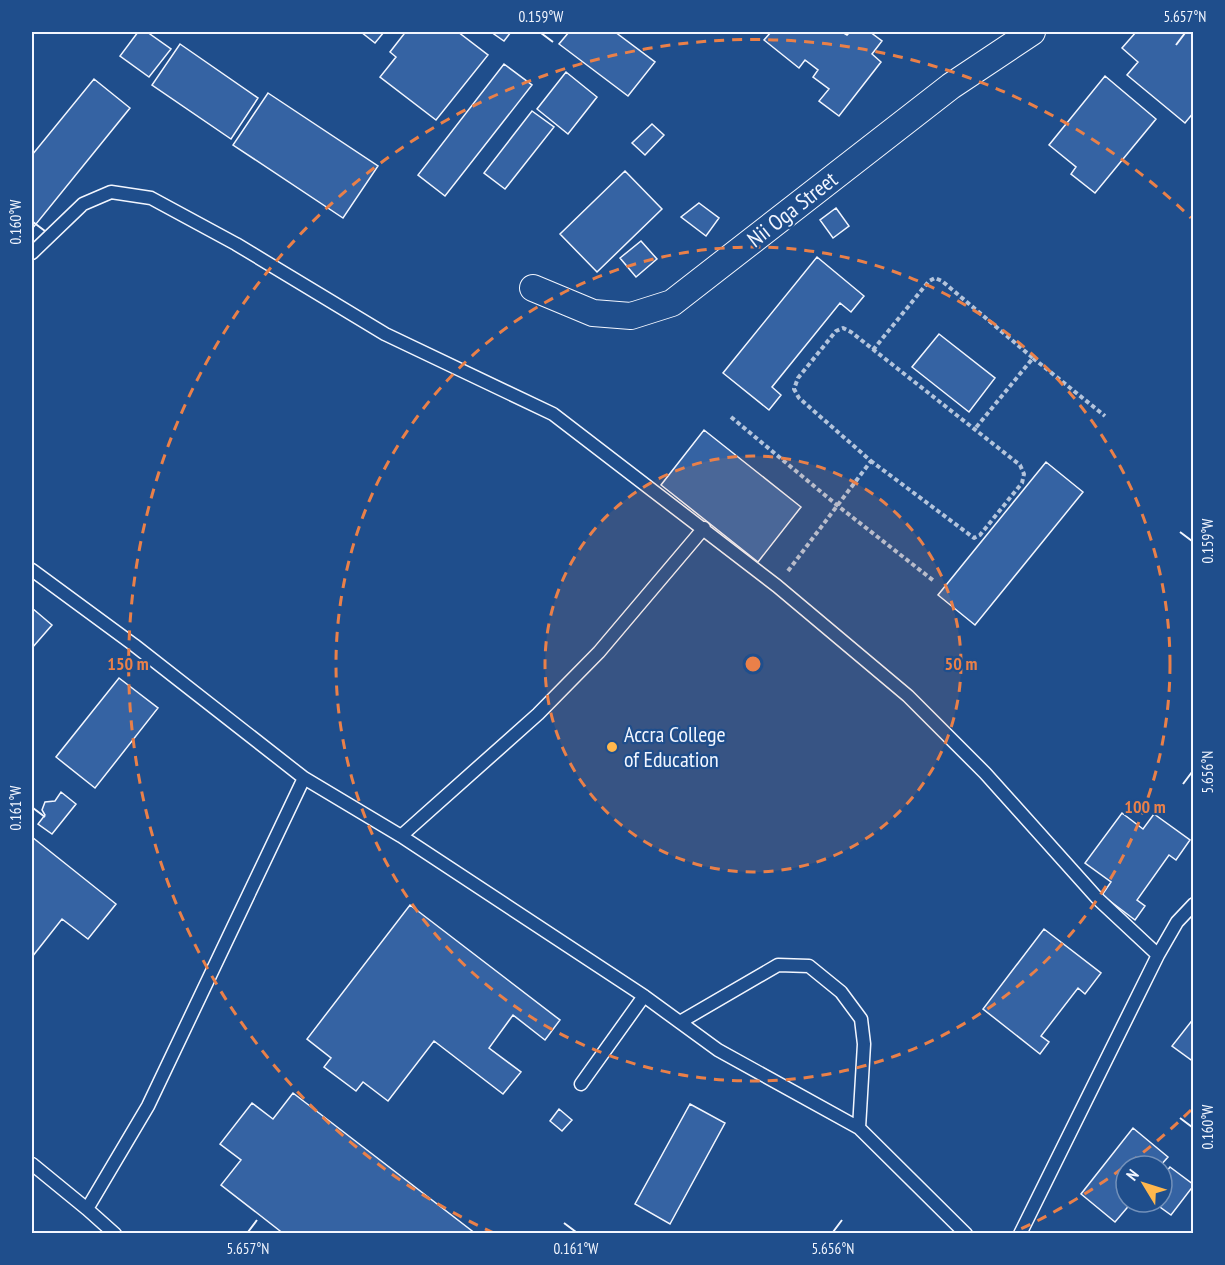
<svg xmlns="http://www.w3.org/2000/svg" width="1225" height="1265" viewBox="0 0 1225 1265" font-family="'PT Sans Narrow',sans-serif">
<rect width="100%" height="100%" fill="#1f4e8c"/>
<!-- building -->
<path fill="#3563a3" stroke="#f2f6ff" stroke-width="1.5" d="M 138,32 L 147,32 L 171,49 L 149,77 L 120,56 Z
M 361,32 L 384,32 L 375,43 Z
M 401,32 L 458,32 L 488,55 L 436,120 L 380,77 L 396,57 L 390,52 L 404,34 Z
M 491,32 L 511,32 L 504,41 Z
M 569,32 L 615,32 L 655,62 L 628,96 L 559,44 Z
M 771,32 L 842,32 L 847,35 L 850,32 L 870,32 L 882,41 L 872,54 L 881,62 L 839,116 L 819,101 L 829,89 L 813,77 L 818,70 L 805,60 L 799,68 L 764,40 Z
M 1136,32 L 1194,32 L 1194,112 L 1185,123 L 1127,75 L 1138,62 L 1122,48 Z
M 180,44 L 258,98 L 231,139 L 152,85 Z
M 504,64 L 532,85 L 445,196 L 418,175 Z
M 566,72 L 597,97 L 568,134 L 537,109 Z
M 1105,76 L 1156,119 L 1095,193 L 1071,174 L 1076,167 L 1049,145 Z
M 94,79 L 130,108 L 32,229 L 32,155 Z
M 268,93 L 378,166 L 343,218 L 233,145 Z
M 532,111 L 554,127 L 505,189 L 484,173 Z
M 652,124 L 664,135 L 645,155 L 632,143 Z
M 625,171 L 662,209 L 597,272 L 560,234 Z
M 699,203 L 719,218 L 706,236 L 681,217 Z
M 836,208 L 849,226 L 833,238 L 820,220 Z
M 641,241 L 657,259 L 636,277 L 620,258 Z
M 817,257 L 864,296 L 851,312 L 840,303 L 772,387 L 781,395 L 769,410 L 723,373 Z
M 939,334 L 995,378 L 969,412 L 912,367 Z
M 704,430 L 801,507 L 758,562 L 661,485 Z
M 1046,462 L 1083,492 L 975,625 L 938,595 Z
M 32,608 L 52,625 L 32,648 Z
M 119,678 L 158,708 L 95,788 L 56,757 Z
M 61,792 L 76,804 L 52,834 L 38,824 L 45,815 L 42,810 L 45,802 L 55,801 Z
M 1122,813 L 1143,829 L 1154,814 L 1190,840 L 1176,860 L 1169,855 L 1137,900 L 1145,906 L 1135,920 L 1102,895 L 1111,882 L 1085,863 Z
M 32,837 L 116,904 L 88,939 L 62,919 L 32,957 Z
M 410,905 L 560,1020 L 545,1040 L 513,1015 L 489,1048 L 521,1072 L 503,1094 L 434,1041 L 388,1101 L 363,1082 L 356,1091 L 324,1067 L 331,1058 L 307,1039 Z
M 1044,929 L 1101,973 L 1085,994 L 1078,988 L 1041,1036 L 1049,1042 L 1040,1054 L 983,1009 Z
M 1194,1018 L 1194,1062 L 1172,1046 Z
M 293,1093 L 476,1234 L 284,1234 L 221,1185 L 241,1160 L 220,1144 L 252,1103 L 273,1119 Z
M 690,1104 L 725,1123 L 670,1224 L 635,1204 Z
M 559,1109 L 572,1120 L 562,1131 L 550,1121 Z
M 1133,1128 L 1168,1157 L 1160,1166 L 1126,1166 L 1126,1202 L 1132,1202 L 1115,1222 L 1081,1194 Z
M 1170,1167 L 1194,1185 L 1171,1215 L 1153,1202 L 1162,1202 L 1162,1177 Z"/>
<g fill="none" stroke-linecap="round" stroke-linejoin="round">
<!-- service casing -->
<g stroke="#f2f6ff" stroke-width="15">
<path id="service" d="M 32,253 L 83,204 L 111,192 L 151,198 L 236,244 L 385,334 L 553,414 L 777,586 L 908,696 L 985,773 L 1098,899 L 1158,955
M 32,570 L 134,645 L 304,778 L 401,836 L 644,996 L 718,1050 L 859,1128 L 966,1234
M 401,836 L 538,714 L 599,652 L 704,528
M 680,1022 L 778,965 L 809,966 L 841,992 L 861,1019 L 864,1044 L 859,1128
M 581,1084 L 644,996
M 32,1164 L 87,1209 L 148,1106 L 304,778
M 87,1209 L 115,1234
M 1020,1234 L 1158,955 L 1177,922 L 1194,904"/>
</g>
<!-- minor casing -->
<g stroke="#f2f6ff" stroke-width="28">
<path id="minor" d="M 533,288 L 593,313 L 631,316 L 672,303 L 951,86 L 1032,32"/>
</g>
<!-- path -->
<path stroke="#b3c4dc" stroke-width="4" stroke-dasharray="4.5 3" stroke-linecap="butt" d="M 873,350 L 929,281 L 935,278 L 942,281 L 1033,358 L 974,430
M 1033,358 L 1105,416
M 731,417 L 838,506 L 934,581
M 788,571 L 871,461 L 799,398 L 794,389 L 798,378 L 836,331 L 843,328 L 851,332 L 1020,465 L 1024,474 L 1022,483 L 980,535 L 974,538 L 871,461"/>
<!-- service -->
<use href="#service" stroke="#1f4e8c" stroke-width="12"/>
<!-- minor -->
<use href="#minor" stroke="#1f4e8c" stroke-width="26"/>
</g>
<!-- ticks -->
<path fill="none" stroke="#f2f6ff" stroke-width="2" d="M 541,33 L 553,42M 1176,45 L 1185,33M 33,222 L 45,231M 1180,532 L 1192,541M 1183,784 L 1192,772M 33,808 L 45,817M 1180,1118 L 1192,1127M 564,1223 L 576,1232M 248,1232 L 257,1220M 833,1232 L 842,1220"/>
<!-- distance rings -->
<circle cx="753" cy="664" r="208" fill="#ea8049" fill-opacity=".12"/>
<g fill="none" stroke="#ea8049" stroke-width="3" stroke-dasharray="10 8">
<circle cx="753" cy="664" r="208"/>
<circle cx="753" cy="664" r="417"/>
<path d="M1191 1110A625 625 0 0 1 1012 1233M494 1233A625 625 0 1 1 1191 218"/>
</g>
<!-- markers -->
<circle fill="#ffb74d" stroke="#1f4e8c" stroke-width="2" cx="612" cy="747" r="6"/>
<g text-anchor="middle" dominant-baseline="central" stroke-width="4.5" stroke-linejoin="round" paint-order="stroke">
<!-- street labels -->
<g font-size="22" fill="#f2f6ff" stroke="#1f4e8c">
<text transform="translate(792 209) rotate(-38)">Nii Oga Street</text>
</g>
<!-- poi labels -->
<g font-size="22" fill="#f2f6ff" stroke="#1f4e8c" text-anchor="start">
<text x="624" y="734">Accra College<tspan x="624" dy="25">of Education</tspan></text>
</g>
</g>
<circle cx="753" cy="664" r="9" fill="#ea8049" stroke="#1f4e8c" stroke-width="3"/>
<g font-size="18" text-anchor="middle" font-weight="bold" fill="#ea8049" stroke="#1f4e8c" stroke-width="4.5" stroke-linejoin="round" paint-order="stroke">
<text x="961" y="670">50 m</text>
<text x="128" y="670">150 m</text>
<text x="1145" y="813">100 m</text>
</g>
<!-- border -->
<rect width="1225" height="1265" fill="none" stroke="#1f4e8c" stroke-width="66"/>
<!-- north arrow -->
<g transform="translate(1144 1184) rotate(308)"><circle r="28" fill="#1f4e8c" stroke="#7391ba" stroke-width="1.5"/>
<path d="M0-4.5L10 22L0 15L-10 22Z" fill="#ffb74d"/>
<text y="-9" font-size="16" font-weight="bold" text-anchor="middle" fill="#f2f6ff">N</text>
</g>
<rect x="33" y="33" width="1159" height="1199" fill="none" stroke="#f2f6ff" stroke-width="2"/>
<g font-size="15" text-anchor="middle" fill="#f2f6ff">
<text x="541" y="22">0.159°W</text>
<text x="1185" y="22">5.657°N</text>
<text transform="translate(16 222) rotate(-90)" y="5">0.160°W</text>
<text transform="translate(1208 541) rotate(-90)" y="5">0.159°W</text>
<text transform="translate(1208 772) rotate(-90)" y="5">5.656°N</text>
<text transform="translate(16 808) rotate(-90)" y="5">0.161°W</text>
<text transform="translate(1208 1127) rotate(-90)" y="5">0.160°W</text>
<text x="248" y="1254">5.657°N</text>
<text x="576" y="1254">0.161°W</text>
<text x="833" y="1254">5.656°N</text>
</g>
</svg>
